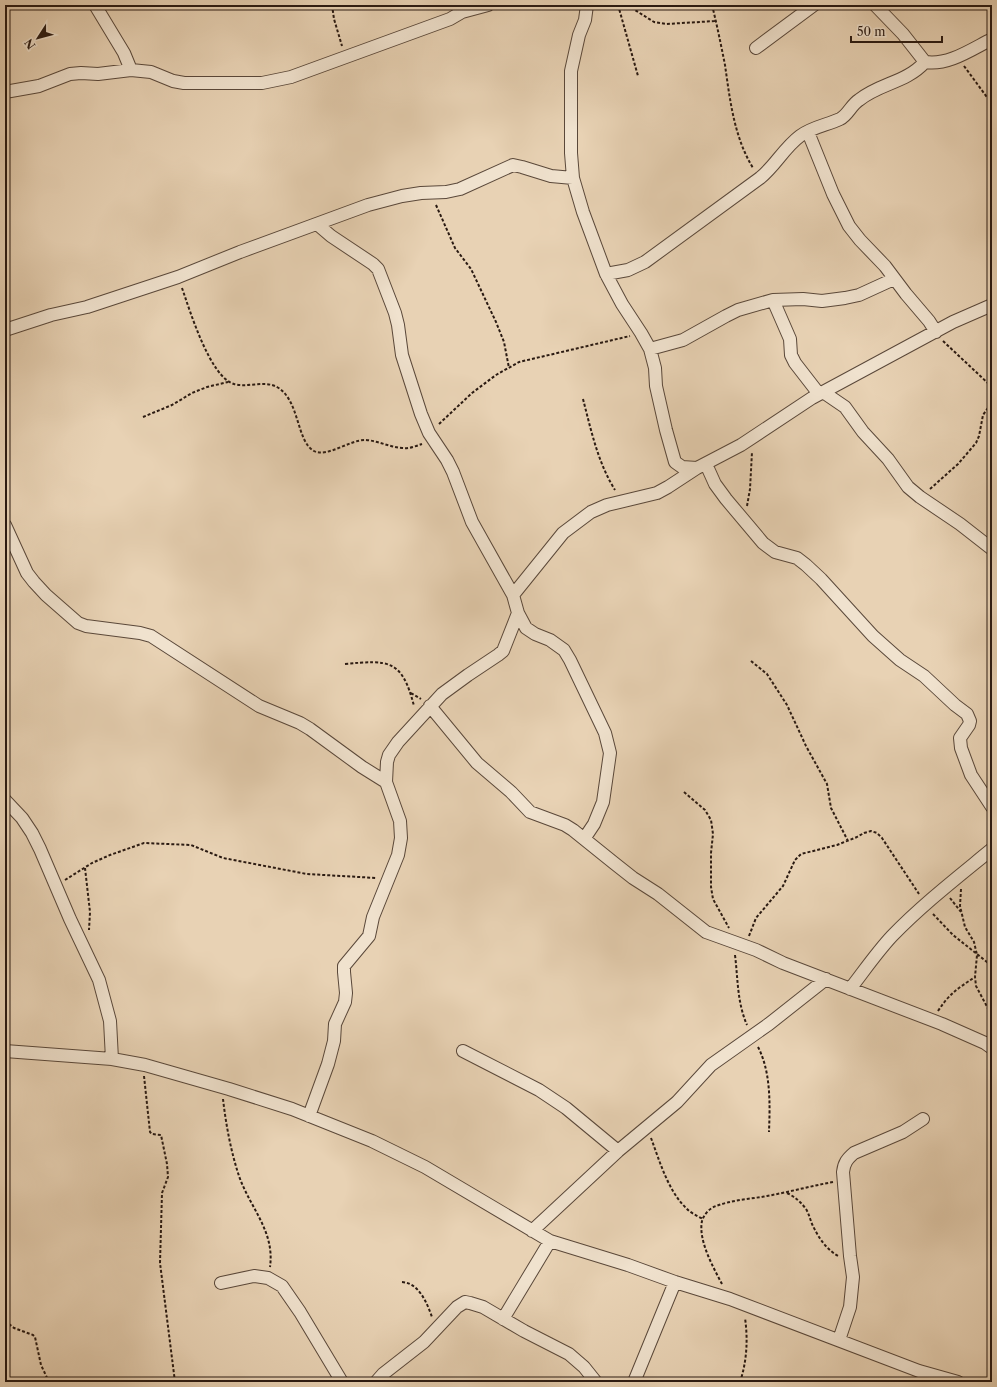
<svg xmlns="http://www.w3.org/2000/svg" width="997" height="1387" viewBox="0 0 997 1387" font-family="'Libre Caslon Text',serif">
<rect width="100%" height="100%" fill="#e8d2b4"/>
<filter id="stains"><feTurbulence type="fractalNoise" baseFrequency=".005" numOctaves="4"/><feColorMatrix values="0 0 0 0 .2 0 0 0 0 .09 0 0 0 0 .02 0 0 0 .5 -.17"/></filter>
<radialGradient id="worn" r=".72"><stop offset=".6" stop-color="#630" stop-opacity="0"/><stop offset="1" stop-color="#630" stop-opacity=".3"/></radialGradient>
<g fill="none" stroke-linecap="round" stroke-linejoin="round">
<!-- minor casing -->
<g stroke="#5a483a" stroke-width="14">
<path id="minor" d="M 95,5 L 124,53 L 131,70
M 587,5 L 585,20 L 579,35 L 571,71 L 571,153 L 573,178 L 583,212 L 606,274 L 622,304 L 641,333 L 650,349 L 655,368 L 656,386 L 666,430 L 675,462 L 682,467 L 697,468
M 875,5 L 903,34 L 925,62 C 948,66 972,49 992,39
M 756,48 L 814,5
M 5,92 L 39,86 L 70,74 L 81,73 L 98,74 L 131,70 L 151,72 L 173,81 L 184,83 L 262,83 L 291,77 L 450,19 L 462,12 L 488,5
M 808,132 L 833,194 L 849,226 L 860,240 L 885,266 L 906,294 L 929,321 L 936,332
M 317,224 L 331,236 L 373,264 L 378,269 L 395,313 L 398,325 L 402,355 L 421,414 L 429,433 L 447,460 L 453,472 L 472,522 L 513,595 L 518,613 L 526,628 L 535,634 L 550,640 L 564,650 L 570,660 L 605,733 L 610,753 L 603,802 L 594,824 L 584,839
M 606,274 L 628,270 L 645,262 L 760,178 C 775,166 784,148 800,136 C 812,127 827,125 840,119 C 848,115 851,105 859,100 C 880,83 906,83 925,62
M 773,300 L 790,339 L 791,355 L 795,363 L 819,394
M 5,330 L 51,315 L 87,307 L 178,277 L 240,252 L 368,205 L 402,196 L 421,193 L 446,192 L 460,189 L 513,165 L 522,167 L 551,176 L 573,178
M 650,349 L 683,340 L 726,316 L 738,310 L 773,300 L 803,299 L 822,301 L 845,298 L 859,295 L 894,279
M 823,392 L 845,407 L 863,432 L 888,459 L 908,487 L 920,497 L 960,524 L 992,549
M 706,464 L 715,484 L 726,499 L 763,543 L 775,552 L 797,558 L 806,565 L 821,579 L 873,636 L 900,660 L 924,676 L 955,705 L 967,714 L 970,721 L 969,725 L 960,738 L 961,748 L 971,775 L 992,807
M 5,525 L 27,573 L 34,582 L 46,595 L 78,623 L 86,626 L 140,633 L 151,636 L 259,706 L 300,723 L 310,729 L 362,767 L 386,782
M 513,595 L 563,533 L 591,512 L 607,505 L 657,493 L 668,487 L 697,468 L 741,445 L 812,398 L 953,322 L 992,305
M 430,706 L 477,763 L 511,792 L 530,812 L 565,825 L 573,830 L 614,863 L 633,878 L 658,894 L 706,932 L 756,950 L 783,963 L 942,1024 L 985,1043 L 992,1048
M 5,800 L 22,818 L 32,833 L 40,849 L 70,919 L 99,980 L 110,1021 L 112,1059
M 850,989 C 864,971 877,952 892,936 C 923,904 958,877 992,849
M 5,1051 L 112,1059 L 145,1065 L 229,1089 L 292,1109 L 372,1141 L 425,1167 L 550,1241 L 628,1265 L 675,1282 L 730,1299 L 919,1371 L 958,1382
M 463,1051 L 539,1090 L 566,1108 L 618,1151
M 309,1116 L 328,1064 L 334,1041 L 335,1024 L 345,1002 L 346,993 L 344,972 L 344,966 L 369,936 L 373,917 L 398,855 L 401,838 L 400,821 L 386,782 L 387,762 L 389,755 L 398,742 L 442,694 L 468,675 L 498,655 L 503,651 L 518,613
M 532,1231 L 618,1151 L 677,1102 L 711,1065 L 769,1024 L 826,979
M 221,1283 L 254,1276 L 268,1278 L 282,1286 L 300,1312 L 342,1382
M 503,1319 L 550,1241
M 839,1340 L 850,1307 L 853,1277 L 850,1256 L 843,1172 C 844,1163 847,1159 854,1153 L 903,1132 L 923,1119
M 376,1382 L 383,1374 L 424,1342 L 457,1307 L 465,1302 L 470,1303 L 483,1307 L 524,1331 L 569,1354 L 584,1367 L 596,1382
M 634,1382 L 675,1282"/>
</g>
<!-- path -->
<path stroke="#2a1a12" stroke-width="2" stroke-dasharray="3 2" stroke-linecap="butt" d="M 332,5 L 334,19 L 342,46
M 618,5 L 638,76
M 627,5 L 654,22 L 666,24 L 716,21
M 712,5 C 717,25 721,45 725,65 C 730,100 734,137 753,168
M 964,66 L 992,104
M 436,205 L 455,248 L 471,269 L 496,322 L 504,342 L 509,368
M 182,288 C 190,311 210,377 234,384 C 247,388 264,380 277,387 C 300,400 296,441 314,451 C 327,458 351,439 366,440 C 379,441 389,447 402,448 C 409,449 416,446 422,444
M 943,341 L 992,387
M 583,399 C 591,430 598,463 615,490
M 143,417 L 172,405 L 192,393 L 207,387 L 228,382
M 439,424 L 472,393 L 496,375 L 519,362 L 630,336
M 930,489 L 958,464 L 976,443 L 979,436 L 983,415 L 992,402
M 747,506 L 750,489 L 752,452
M 751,661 L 767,674 L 787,705 L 806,746 L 827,784 L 831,808 L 848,841
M 345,664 C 389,660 402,659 414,706
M 411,693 L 421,699
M 684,792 L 705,810 L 711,820 L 713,834 L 711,853 L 711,887 L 713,899 L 729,928
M 85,868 L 90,912 L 89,930
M 65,880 L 92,863 L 110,855 L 144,843 L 191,845 L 223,858 L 307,874 L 376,878
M 961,889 L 960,906 L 965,927 L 974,942 L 977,955 L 975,977 L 976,986 L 992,1016
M 950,898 L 961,912
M 933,914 L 953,935 L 992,966
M 749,936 L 756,918 L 783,886 L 795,860 L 801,854 L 837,845 L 857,837 L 864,833 L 871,831 L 877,833 L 882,838 L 919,894
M 735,955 C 738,979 737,1002 747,1025
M 938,1011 C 950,993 957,989 975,977
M 758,1047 C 771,1072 770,1104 769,1132
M 144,1076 L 150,1132 L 152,1134 L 161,1135 L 167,1164 L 168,1177 L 162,1193 L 160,1263 L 175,1382
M 223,1099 C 226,1125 231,1152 239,1176 C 250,1208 275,1231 270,1267
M 651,1138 C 660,1162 668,1191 687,1209 C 691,1213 697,1216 703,1219
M 787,1193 C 795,1197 801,1202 806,1209 C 809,1214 810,1219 812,1224 C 818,1237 826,1249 838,1256
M 402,1282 C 419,1283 427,1303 432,1317
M 722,1284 C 713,1267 698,1240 702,1221 C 704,1214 710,1208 716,1206 C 732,1200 750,1199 767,1196 C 789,1192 811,1186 833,1182
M 5,1321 L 14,1328 L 33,1335 L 35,1337 L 41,1365 L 49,1382
M 740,1382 C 747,1361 748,1339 745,1318"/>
<!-- minor -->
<use href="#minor" stroke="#f0e2ce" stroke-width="12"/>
</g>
<!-- margin -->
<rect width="997" height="1387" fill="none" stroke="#e8d2b4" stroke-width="20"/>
<rect x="6" y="6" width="985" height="1375" fill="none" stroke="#2a1a12" stroke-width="2"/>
<rect x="10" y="10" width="977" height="1367" fill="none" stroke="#2a1a12"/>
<!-- north arrow -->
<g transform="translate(38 38) rotate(234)" stroke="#f0e2ce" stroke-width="3" paint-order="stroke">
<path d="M0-3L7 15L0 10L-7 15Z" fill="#2a1a12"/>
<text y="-6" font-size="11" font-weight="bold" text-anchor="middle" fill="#2a1a12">N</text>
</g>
<!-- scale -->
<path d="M851 36v6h91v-6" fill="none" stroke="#2a1a12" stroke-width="2"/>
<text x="857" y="36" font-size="12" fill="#2a1a12" stroke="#f0e2ce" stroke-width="3" paint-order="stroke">50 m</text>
<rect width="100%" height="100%" filter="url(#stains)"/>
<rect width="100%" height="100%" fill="url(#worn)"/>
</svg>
